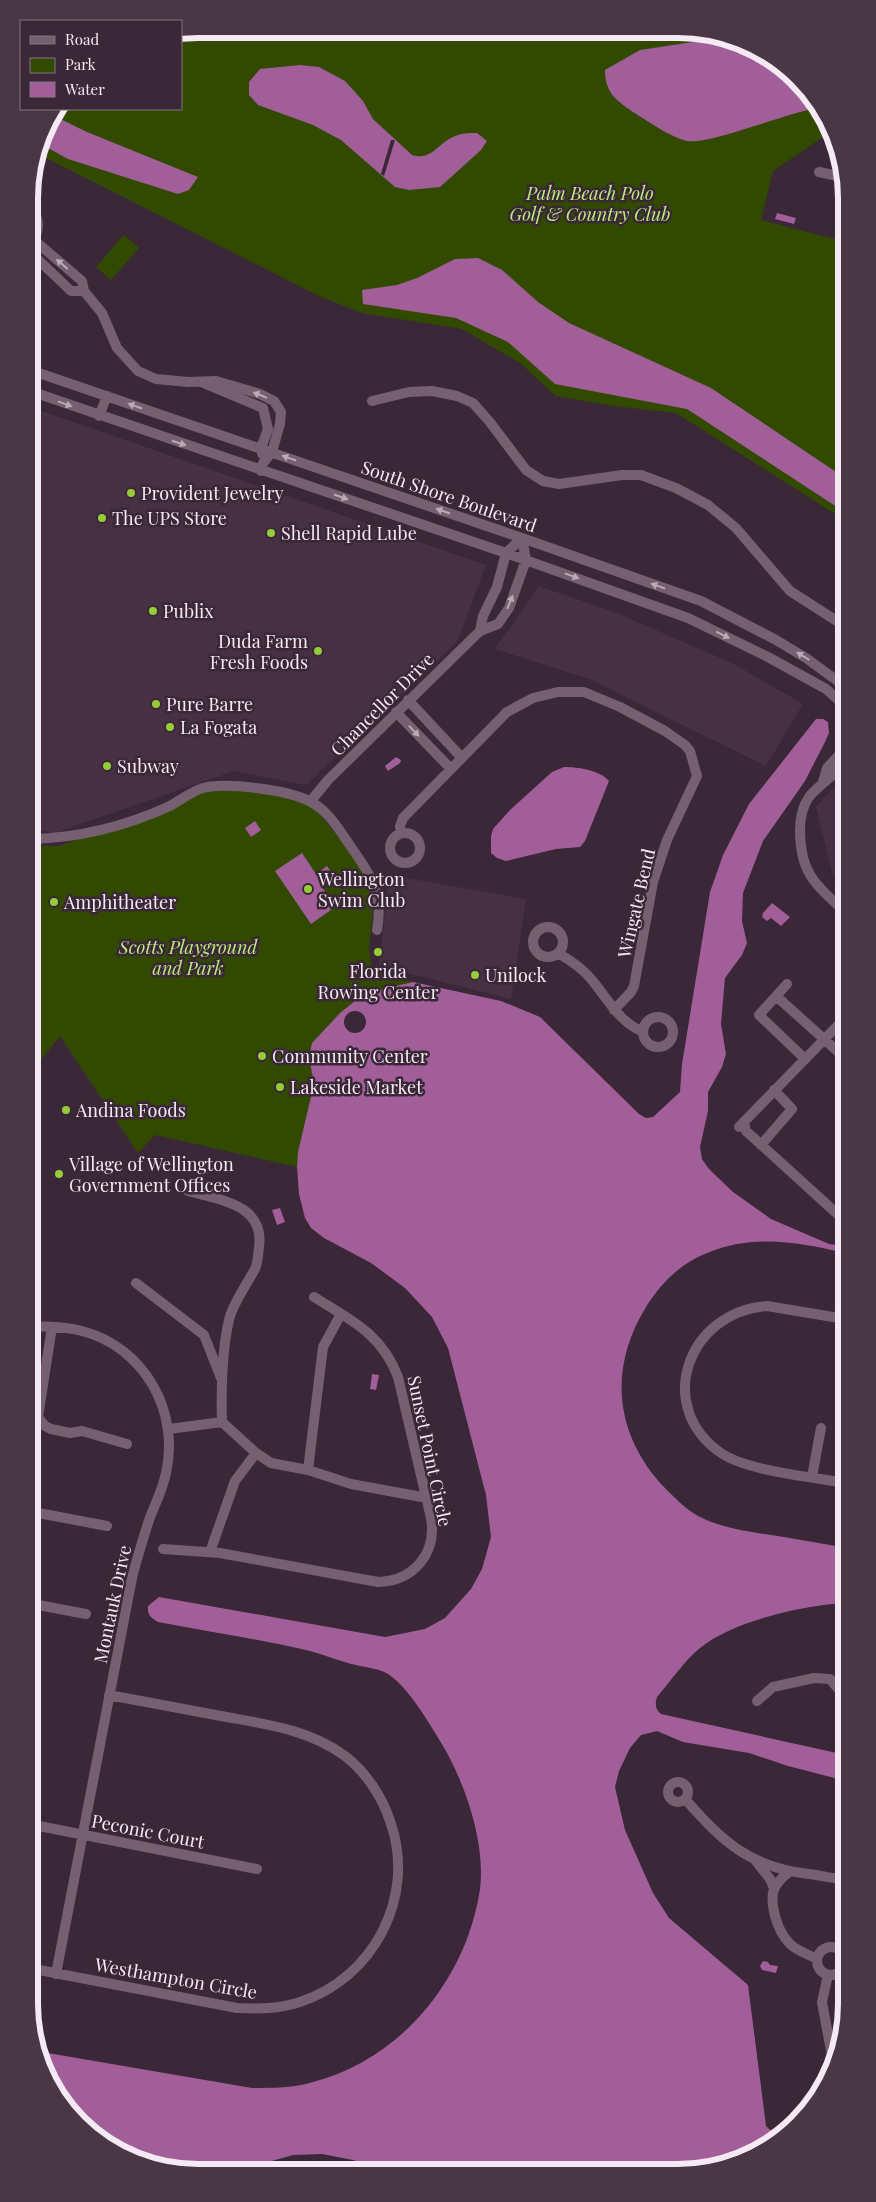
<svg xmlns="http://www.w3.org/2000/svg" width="876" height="2202" viewBox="0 0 876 2202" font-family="'Playfair Display',serif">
<rect width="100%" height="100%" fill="#3a2737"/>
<!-- built -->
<path fill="#483044" d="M 30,407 L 486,565 L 457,642 L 306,785 L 234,771 L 54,833 L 31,829 Z
M 539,586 L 614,612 L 732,663 L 803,704 L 766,766 L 589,679 L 495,649 Z
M 843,778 L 844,886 L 833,876 L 816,807 Z
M 389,875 L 526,899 L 511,999 L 379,966 Z"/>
<!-- green -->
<path fill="#324a00" d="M 198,29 L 222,29 L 257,39 L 273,29 L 711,32 L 753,46 L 798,78 L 829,133 L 773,171 L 761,220 L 842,241 L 843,519 L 676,413 L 614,406 L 556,396 L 520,363 L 462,329 L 362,313 L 321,297 L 38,154 L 46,123 L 57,109 L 181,109 L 181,32 Z
M 124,235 L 139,248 L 111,280 L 96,267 Z
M 219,783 L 310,802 L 355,858 L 374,897 L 369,949 L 372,967 L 413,982 L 383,989 L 309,1057 L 314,1084 L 297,1167 L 155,1135 L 138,1153 L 60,1036 L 32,1071 L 31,846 L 60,846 Z"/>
<!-- water -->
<path fill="#a25e99" d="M 726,37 L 753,46 L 798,78 L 814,107 L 813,109 C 784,114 708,145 687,141 C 670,137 648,121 633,112 C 616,100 605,93 605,70 L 640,50 Z
M 300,65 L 319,67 L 345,81 L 363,101 L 373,119 L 412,155 C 432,161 437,144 453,137 C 461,133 469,133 477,133 L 487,141 L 481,150 L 440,187 L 409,190 L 395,187 L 341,140 L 313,125 L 258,105 L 249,95 L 249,82 L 260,69 Z
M 52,115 L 87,132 L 198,177 L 189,190 L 178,194 L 68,159 L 41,144 L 46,123 Z
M 777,213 L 796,218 L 794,224 L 775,219 Z
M 478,258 L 502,270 L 538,302 L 569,323 L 711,388 L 842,476 L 843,511 L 687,409 L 555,384 L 508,342 L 456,318 L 363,304 L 362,290 L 397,285 L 417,278 L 455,259 Z
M 816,719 L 823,719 L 828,722 L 829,733 L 825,742 L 805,781 L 763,841 L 743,893 L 742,921 L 747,943 L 742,955 L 725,978 L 721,1024 L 726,1054 L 722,1067 L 708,1092 L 708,1111 L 700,1147 L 702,1159 L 709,1169 L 733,1192 L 771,1219 L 829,1244 L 845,1246 L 845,1253 C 797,1242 754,1234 707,1253 C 681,1263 661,1283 646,1307 C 609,1367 614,1431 661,1484 C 672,1495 684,1508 698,1516 C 721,1528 746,1531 771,1535 C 796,1539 821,1543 846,1548 L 846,1603 C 804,1605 733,1621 700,1648 C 685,1660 670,1682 657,1697 C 655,1704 655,1709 661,1714 L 846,1755 L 846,1781 L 788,1766 L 749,1753 L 683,1742 L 657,1731 L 641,1735 L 630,1748 L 619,1771 L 615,1787 L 625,1830 L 653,1893 L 669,1918 L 748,1985 L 766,2126 L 770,2130 L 790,2128 L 763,2150 L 722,2168 L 378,2169 L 353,2160 L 322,2154 L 293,2155 L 240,2170 L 165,2170 L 123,2156 L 105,2143 L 87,2121 L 73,2114 L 36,2051 L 252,2088 C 272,2088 293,2088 313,2082 C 399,2060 464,1982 479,1895 C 488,1848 465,1781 440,1741 C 428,1721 407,1686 388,1674 C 378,1668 367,1668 356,1665 C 341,1662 326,1655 310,1651 C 260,1639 209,1632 158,1622 C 151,1618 147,1615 148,1606 L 159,1597 L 385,1637 L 425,1629 L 445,1618 L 471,1589 L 482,1569 L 491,1537 L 486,1495 L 448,1348 L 432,1317 L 405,1288 L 371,1263 L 324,1238 L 311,1228 L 305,1218 L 299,1194 L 297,1167 L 298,1152 L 314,1084 L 309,1057 L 312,1043 L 340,1013 L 355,1001 L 382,989 L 413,982 L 501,1001 L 540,1017 L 639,1114 L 646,1118 L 653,1117 L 680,1092 L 682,1064 L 710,892 L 723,855 L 749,804 Z
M 396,757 L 401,760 L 400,763 L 388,771 L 385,766 Z
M 564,767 C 578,767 600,770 609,781 L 585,841 L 580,847 L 556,849 L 506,861 L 497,858 L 491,853 L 491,836 L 493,829 L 510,810 L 552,772 Z
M 255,821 L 261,830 L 251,837 L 245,828 Z
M 302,853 L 316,874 L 327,866 L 335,878 L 322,887 L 335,907 L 311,924 L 275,871 Z
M 772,903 L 790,917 L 781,926 L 771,918 L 767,921 L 762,917 L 763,913 Z
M 280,1208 L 285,1222 L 277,1225 L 272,1210 Z
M 372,1374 L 379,1375 L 376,1390 L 370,1389 Z
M 763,1961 L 768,1962 L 770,1965 L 778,1966 L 776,1973 L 762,1970 L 760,1966 Z"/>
<!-- pier -->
<path fill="#3a2737" d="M 391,140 L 395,140 L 384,176 L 381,174 Z
M344 1022a11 11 0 1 1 22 0a11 11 0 1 1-22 0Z"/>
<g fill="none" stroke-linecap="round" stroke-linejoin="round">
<!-- minor -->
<path stroke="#755f71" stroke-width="10" d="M 819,172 L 842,177
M 29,205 C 40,217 41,230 31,244
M 34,240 L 82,281 L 84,291 L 102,313 L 117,348 L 138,371 L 156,379 L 188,382 L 216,381 L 260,394 L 274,401 L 281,412 L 280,424 L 272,452 L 263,463 L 261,471
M 29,251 L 71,291 L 84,291
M 30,370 L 522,538 L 701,601 L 776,640 L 806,658 L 843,685
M 201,382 L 263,408 L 268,429 L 261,448 L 262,454
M 30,391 L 506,553 L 688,618 L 768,657 L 826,689 L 843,704
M 372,401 L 409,392 L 432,391 L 457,396 L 473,403 L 489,421 L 526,470 L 543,481 L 559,484 L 622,475 L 641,475 L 676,488 L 708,505 L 736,528 L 790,591 L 843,625
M 99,416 L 107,396
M 480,631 L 483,616 L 497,587 L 506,553 L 522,538
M 408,700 L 462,758
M 396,712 L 451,769
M 843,766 C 832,777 819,785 809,797 C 802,807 800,818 800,830 C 800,873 815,884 844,911
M 823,782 L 827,768 L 843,751
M 310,802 L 328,780 L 480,631 L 498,624 L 509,608 L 526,560 L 522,538
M 401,833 L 400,826 L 403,818 L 507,712 L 533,698 L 558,692 L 584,692 L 620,707 L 665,731 L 685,745 L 690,751 L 697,776 L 667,840 L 653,882 L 634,986 L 631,992 L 614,1010
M390 848a15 15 0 1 1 30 0a15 15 0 1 1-30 0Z
M 31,839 C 80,838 126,826 170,806 C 181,800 192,791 203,788 C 226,782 290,790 311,802 C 328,811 338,828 349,844 C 370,875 384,890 377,930
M533 942a15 15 0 1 1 30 0a15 15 0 1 1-30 0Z
M 558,953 C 570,960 582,968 592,980 C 607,998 619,1022 643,1032
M 787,984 L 759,1015 L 805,1059
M 776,996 L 844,1057
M643 1032a15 15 0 1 1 30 0a15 15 0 1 1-30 0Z
M 744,1122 L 746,1131 L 845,1221
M 739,1127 L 844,1019
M 761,1145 L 792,1109 L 774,1090
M 188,1191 C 219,1200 265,1204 259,1247 C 258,1254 258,1263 255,1269 C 247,1284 232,1305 229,1320 C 222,1348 221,1393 222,1422
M 136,1283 L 204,1335 L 221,1378
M 845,1319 L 767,1306 C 687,1312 654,1407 721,1453 C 747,1471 812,1477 845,1483
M 32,1326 C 49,1327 65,1326 82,1331 C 144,1347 180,1411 166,1473 C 163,1489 155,1504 149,1520 C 143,1539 137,1558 132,1578 L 56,1974
M 52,1327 L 38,1417 L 45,1426 L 51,1429 L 70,1433 L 82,1431 L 127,1444
M 169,1429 L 222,1422 L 256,1453 L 271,1463 L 308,1470 L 351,1484 L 427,1498
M 308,1470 L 323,1347 L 341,1314
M 812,1477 L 821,1428
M 33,1512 L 107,1526
M 163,1549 L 220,1553 L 378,1582 C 414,1581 437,1553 431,1518 L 398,1377 C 382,1334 351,1320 314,1297
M 210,1552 L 235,1481 L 256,1453
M 33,1604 L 86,1614
M 757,1701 L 773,1687 L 814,1678 L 830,1679 L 846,1698
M668 1792a10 10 0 1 1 20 0a10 10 0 1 1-20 0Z
M 685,1799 C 723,1842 749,1867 809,1874 C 821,1875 834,1880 847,1878
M 34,1825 L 257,1869
M 755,1860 L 770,1879 L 774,1888
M 789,1872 C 771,1886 770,1895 775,1916 C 778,1927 782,1936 790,1944 C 797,1951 808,1954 817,1959
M817 1961a14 14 0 1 1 28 0a14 14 0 1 1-28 0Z
M 34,1969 L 237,2008 C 258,2009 279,2009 300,2002 C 373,1978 416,1898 391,1824 C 383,1798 367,1773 345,1756 C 309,1729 264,1724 221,1716 C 183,1709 146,1702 109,1695
M 828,1975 L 822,2002 L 831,2051 L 839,2050"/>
</g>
<!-- one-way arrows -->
<defs><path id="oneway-solid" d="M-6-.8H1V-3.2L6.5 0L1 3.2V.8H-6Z" transform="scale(1.25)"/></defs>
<g fill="#bbabb8">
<use href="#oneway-solid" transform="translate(62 264) rotate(-139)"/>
<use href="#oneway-solid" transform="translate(260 395) rotate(-158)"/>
<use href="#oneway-solid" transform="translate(65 404) rotate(20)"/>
<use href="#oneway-solid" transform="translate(135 406) rotate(-161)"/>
<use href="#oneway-solid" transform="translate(179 443) rotate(18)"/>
<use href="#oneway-solid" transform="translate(289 458) rotate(-161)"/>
<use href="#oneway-solid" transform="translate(341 497) rotate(19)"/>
<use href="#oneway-solid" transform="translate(443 511) rotate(-161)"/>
<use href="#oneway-solid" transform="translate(572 576) rotate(20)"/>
<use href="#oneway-solid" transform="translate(658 586) rotate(-161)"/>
<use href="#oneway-solid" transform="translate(510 602) rotate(-68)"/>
<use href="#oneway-solid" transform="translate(723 635) rotate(26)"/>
<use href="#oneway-solid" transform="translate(803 656) rotate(-148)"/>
<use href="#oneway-solid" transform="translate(414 731) rotate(46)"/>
</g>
<!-- markers -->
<g fill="#97cc39" stroke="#3a2737" stroke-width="2">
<circle cx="131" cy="493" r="5"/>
<circle cx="102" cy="518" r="5"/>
<circle cx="271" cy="533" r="5"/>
<circle cx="153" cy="611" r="5"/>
<circle cx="318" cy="651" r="5"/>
<circle cx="156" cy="704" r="5"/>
<circle cx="170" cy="727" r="5"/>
<circle cx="107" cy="766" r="5"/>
<circle cx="308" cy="889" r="5"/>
<circle cx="54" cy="902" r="5"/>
<circle cx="378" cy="952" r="5"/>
<circle cx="475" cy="975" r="5"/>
<circle cx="262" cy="1056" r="5"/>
<circle cx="280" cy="1087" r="5"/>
<circle cx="66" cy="1110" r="5"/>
<circle cx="59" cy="1174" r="5"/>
</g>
<g text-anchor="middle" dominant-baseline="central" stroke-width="5" stroke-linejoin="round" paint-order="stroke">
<!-- park labels -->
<g font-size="18" font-style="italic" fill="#bcea7b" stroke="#3a2737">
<text x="590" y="193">Palm Beach Polo<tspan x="590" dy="21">Golf &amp; Country Club</tspan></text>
<text x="188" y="947">Scotts Playground<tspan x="188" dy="21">and Park</tspan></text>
</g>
<!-- poi labels -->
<g font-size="18" fill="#f5e9f3" stroke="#3a2737" text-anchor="start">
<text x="141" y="493">Provident Jewelry</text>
<text x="112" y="518">The UPS Store</text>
<text x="281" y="533">Shell Rapid Lube</text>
<text x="163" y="611">Publix</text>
<text x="308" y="641" text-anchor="end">Duda Farm<tspan x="308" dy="21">Fresh Foods</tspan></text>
<text x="166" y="704">Pure Barre</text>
<text x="180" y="727">La Fogata</text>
<text x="117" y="766">Subway</text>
<text x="318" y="879">Wellington<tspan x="318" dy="21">Swim Club</tspan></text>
<text x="64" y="902">Amphitheater</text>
<text x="378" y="971" text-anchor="middle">Florida<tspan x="378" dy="21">Rowing Center</tspan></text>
<text x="485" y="975">Unilock</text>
<text x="272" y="1056">Community Center</text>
<text x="290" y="1087">Lakeside Market</text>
<text x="76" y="1110">Andina Foods</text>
<text x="69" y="1164">Village of Wellington<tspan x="69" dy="21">Government Offices</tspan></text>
</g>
<!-- street labels -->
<g font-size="18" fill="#f5e9f3" stroke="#3a2737">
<text transform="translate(449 496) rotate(19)">South Shore Boulevard</text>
<text transform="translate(382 704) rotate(-45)">Chancellor Drive</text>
<text transform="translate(636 903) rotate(-77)">Wingate Bend</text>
<text transform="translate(430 1451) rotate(78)">Sunset Point Circle</text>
<text transform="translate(112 1604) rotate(-78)">Montauk Drive</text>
<text transform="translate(148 1831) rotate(11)">Peconic Court</text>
<text transform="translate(176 1978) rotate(10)">Westhampton Circle</text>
</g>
</g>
<!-- crop -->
<path d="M0 0H876V2202H0ZM198 38H678A160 160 0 0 1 838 198V2004A160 160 0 0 1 678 2164H198A160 160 0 0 1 38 2004V198A160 160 0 0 1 198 38Z" fill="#493746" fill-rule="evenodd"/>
<path fill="none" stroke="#f5e9f3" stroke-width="6" d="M198 38H678A160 160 0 0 1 838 198V2004A160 160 0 0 1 678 2164H198A160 160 0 0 1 38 2004V198A160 160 0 0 1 198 38Z"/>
<!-- legend -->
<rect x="20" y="20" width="162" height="90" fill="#3a2737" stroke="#857582"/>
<rect x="30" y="36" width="25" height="8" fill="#755f71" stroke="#857582"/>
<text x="65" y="45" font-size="15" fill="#f5e9f3">Road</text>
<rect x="30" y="58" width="25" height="15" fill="#324a00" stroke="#857582"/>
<text x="65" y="70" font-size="15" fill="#f5e9f3">Park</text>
<rect x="30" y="82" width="25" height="15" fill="#a25e99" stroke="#857582"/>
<text x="65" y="95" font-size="15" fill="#f5e9f3">Water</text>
</svg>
